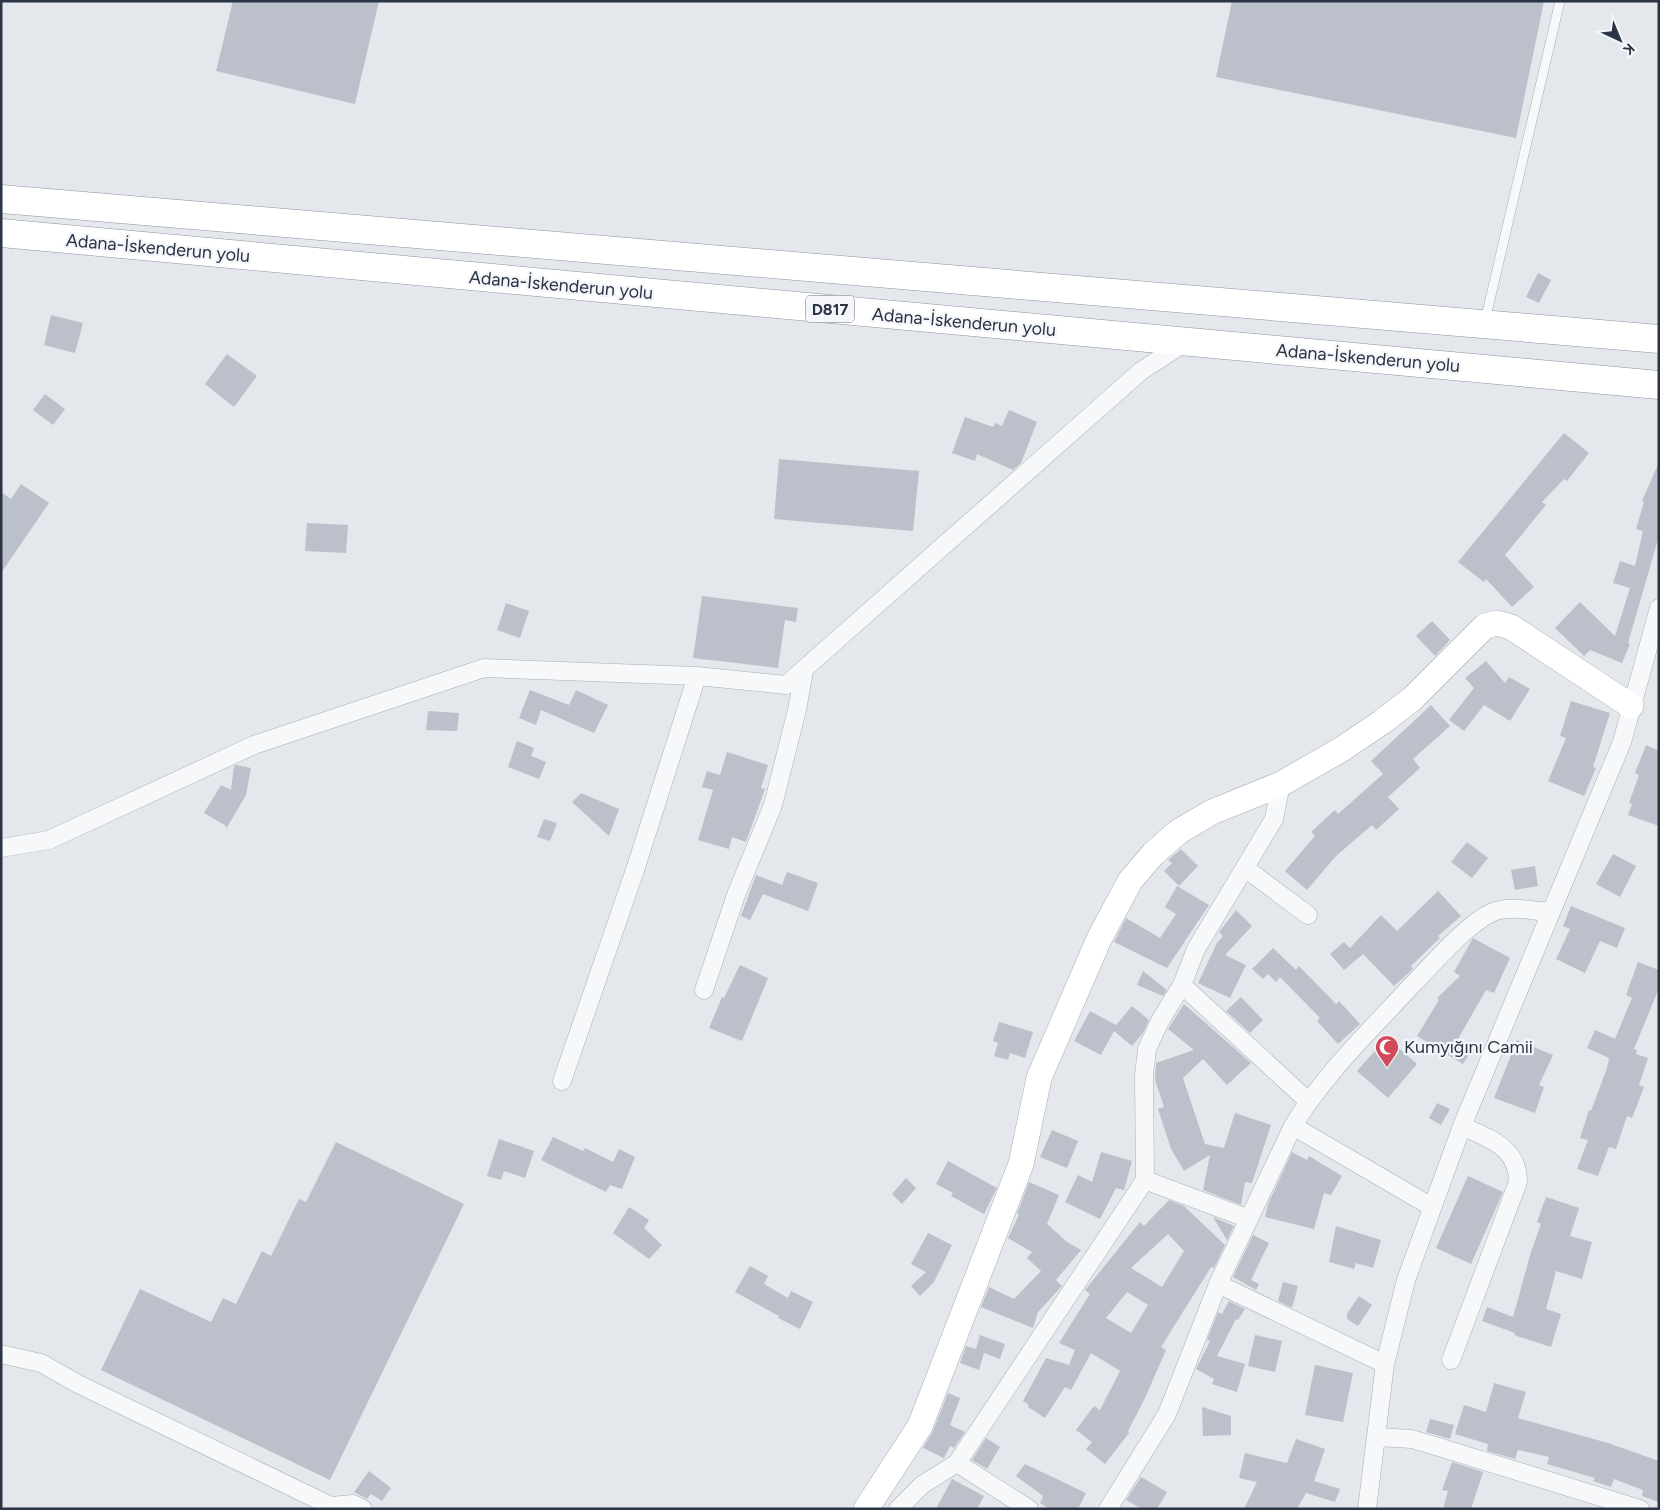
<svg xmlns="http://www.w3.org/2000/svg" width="1660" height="1510" viewBox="0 0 1660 1510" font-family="Figtree,sans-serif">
<rect width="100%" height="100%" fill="#e4e7ec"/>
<!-- building -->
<path fill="#bbc0ca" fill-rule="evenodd" d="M 233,1 L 379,1 L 355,104 L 216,71 Z
M 1232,1 L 1544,1 L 1516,138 L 1216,77 Z
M 1538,273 L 1551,280 L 1539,303 L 1526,297 Z
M 51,315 L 83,323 L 75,353 L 44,345 Z
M 227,354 L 257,376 L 234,407 L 205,384 Z
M 45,394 L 65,409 L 53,425 L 33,410 Z
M 1009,410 L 1037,422 L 1021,463 L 1013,470 L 977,454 L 975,461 L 952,453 L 965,417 L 993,427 L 995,423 L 1002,426 Z
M 1564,433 L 1589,453 L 1567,481 L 1564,479 L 1542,502 L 1546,505 L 1505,555 L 1534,587 L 1512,607 L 1486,579 L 1484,582 L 1458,562 Z
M 779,459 L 919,471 L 913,531 L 774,519 Z
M 1659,462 L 1659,536 L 1628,643 L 1630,644 L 1622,663 L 1590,650 L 1584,656 L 1555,628 L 1580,602 L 1615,636 L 1630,588 L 1613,583 L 1620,561 L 1635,566 L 1643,531 L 1636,529 L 1644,502 L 1642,501 Z
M 21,484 L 49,503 L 1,573 L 1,492 L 11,499 Z
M 307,523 L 348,525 L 346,553 L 305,551 Z
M 702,596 L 798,608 L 796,622 L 785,620 L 778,668 L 693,658 Z
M 506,603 L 529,611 L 520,638 L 497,630 Z
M 1432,621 L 1450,640 L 1435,656 L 1416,636 Z
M 1486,661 L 1505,683 L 1509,677 L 1530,689 L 1510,721 L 1484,705 L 1464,731 L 1449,720 L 1474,688 L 1465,678 Z
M 530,690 L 569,705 L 576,690 L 608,705 L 594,733 L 541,710 L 536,725 L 519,718 Z
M 1571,701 L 1610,713 L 1593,767 L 1596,768 L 1584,796 L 1548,781 L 1566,738 L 1560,736 Z
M 1431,705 L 1450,726 L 1413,759 L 1420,768 L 1388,797 L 1399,809 L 1376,830 L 1372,825 L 1336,856 L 1307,890 L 1285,871 L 1315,836 L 1311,832 L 1335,810 L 1338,814 L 1383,774 L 1371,761 Z
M 428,711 L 459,713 L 457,731 L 426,730 Z
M 517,741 L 534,748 L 531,756 L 546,762 L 539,779 L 508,767 Z
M 1646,745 L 1659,751 L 1659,826 L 1628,815 L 1632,804 L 1629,803 L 1639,775 L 1635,773 Z
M 727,752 L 768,765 L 761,788 L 765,789 L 746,842 L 732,837 L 729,849 L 698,840 L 713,790 L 702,787 L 707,771 L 720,775 Z
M 236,765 L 251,768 L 246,795 L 226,829 L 226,826 L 204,813 L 221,785 L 231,790 L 234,766 Z
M 581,793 L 619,809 L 609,836 L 572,802 Z
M 544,819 L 557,823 L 550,841 L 537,837 Z
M 1467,842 L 1488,858 L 1472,878 L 1451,862 Z
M 1181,849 L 1198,866 L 1179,886 L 1164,871 L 1172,863 L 1168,860 Z
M 1613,854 L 1636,866 L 1620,897 L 1596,884 Z
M 1535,866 L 1538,886 L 1515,890 L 1511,870 Z
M 787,872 L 818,883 L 808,911 L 763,894 L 750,920 L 741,916 L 756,875 L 782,885 Z
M 1177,886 L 1209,905 L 1167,968 L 1114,942 L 1126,918 L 1160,938 L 1176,914 L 1165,907 Z
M 1438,891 L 1461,916 L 1438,936 L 1440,938 L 1411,966 L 1413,969 L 1394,986 L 1363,954 L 1344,970 L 1330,954 L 1344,942 L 1350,948 L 1381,915 L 1397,931 Z
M 1571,906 L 1625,928 L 1617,948 L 1600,941 L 1585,973 L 1556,959 L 1570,929 L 1563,926 Z
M 1236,910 L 1252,926 L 1225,955 L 1246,965 L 1230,998 L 1198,983 L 1217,943 L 1223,936 L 1219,932 Z
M 1473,938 L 1510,958 L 1494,993 L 1486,990 L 1458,1039 L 1473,1048 L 1463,1064 L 1417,1036 L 1439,1000 L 1437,998 L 1460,976 L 1454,972 Z
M 1273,948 L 1296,970 L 1299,966 L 1336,1004 L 1339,1001 L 1360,1024 L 1338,1044 L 1317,1021 L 1320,1018 L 1280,977 L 1276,982 L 1268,974 L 1263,979 L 1252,969 Z
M 1638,962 L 1659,970 L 1659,988 L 1634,1049 L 1637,1050 L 1636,1054 L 1648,1058 L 1639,1085 L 1644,1087 L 1632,1118 L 1627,1116 L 1616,1149 L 1609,1147 L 1598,1176 L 1577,1169 L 1588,1140 L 1580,1138 L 1589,1110 L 1591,1111 L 1607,1068 L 1609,1058 L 1587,1048 L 1595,1030 L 1615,1039 L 1632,998 L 1626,995 Z
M 740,965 L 768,978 L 742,1041 L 709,1028 L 722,997 L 724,998 Z
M 1143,971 L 1167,990 L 1163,996 L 1137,985 Z
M 1241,997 L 1263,1020 L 1250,1033 L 1226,1011 Z
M 1184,1004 L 1251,1063 L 1227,1085 L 1203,1059 L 1183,1078 L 1205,1144 L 1224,1148 L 1235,1113 L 1271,1125 L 1252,1183 L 1245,1182 L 1241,1205 L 1203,1190 L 1210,1155 L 1184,1171 L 1171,1149 L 1158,1109 L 1164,1107 L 1155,1080 L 1156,1063 L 1194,1050 L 1168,1029 Z
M 1132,1006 L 1149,1020 L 1143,1033 L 1132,1046 L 1114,1031 L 1101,1055 L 1074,1041 L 1090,1011 L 1116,1025 Z
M 999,1022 L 1033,1032 L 1025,1058 L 1010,1053 L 1008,1060 L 994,1056 L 998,1043 L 993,1041 Z
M 1517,1040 L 1553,1055 L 1539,1085 L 1544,1087 L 1535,1113 L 1494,1098 Z
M 1381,1044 L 1389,1051 L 1394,1044 L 1417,1064 L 1388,1098 L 1357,1071 Z
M 1437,1103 L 1450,1109 L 1441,1125 L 1429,1118 Z
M 1052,1130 L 1078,1141 L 1067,1168 L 1040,1157 Z
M 553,1137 L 583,1151 L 585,1148 L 613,1162 L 619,1149 L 635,1157 L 622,1189 L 610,1185 L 606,1192 L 541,1160 Z
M 499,1139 L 534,1151 L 525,1178 L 504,1171 L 501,1180 L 487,1176 Z
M 336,1142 L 464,1204 L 330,1480 L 101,1370 L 140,1289 L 211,1322 L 223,1298 L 236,1304 L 262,1251 L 271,1256 L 299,1199 L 306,1202 Z
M 1101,1152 L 1132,1161 L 1124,1190 L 1116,1188 L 1100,1219 L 1065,1202 L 1078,1175 L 1092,1182 Z
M 1292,1152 L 1307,1160 L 1309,1156 L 1342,1176 L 1331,1195 L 1324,1193 L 1314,1229 L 1265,1217 L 1268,1204 Z
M 948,1161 L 997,1188 L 984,1214 L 951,1196 L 953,1193 L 936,1184 Z
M 1468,1176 L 1503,1192 L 1471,1264 L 1436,1248 Z
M 906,1178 L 916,1188 L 902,1204 L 892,1194 Z
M 1029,1182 L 1059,1195 L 1047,1224 L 1067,1242 L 1081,1250 L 1056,1280 L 1062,1286 L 1038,1312 L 1033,1328 L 981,1307 L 989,1287 L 1014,1299 L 1041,1271 L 1027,1258 L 1032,1252 L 1008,1238 L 1019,1215 L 1017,1214 Z
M 1546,1197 L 1579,1208 L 1570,1236 L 1592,1242 L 1582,1279 L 1556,1271 L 1546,1309 L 1561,1314 L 1551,1347 L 1514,1335 L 1515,1333 L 1482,1321 L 1487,1307 L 1513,1317 L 1531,1252 L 1541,1224 L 1537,1222 Z
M 1169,1200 L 1184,1206 L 1225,1245 L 1214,1268 L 1211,1267 L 1161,1347 L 1166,1350 L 1145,1398 L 1128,1431 L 1129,1433 L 1105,1464 L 1086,1449 L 1092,1442 L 1076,1430 L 1094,1406 L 1100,1410 L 1120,1371 L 1091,1353 L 1071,1390 L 1065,1387 L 1045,1418 L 1028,1407 L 1029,1405 L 1023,1401 L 1046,1358 L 1069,1365 L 1075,1350 L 1059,1343 L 1090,1294 L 1085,1290 L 1140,1222 L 1144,1226 ZM 1168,1234 L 1184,1251 L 1162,1287 L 1131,1268 ZM 1127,1292 L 1148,1305 L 1131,1333 L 1106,1318 Z
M 629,1207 L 649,1220 L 644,1228 L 662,1245 L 649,1259 L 613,1233 Z
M 1213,1217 L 1234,1226 L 1227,1240 Z
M 1336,1226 L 1381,1240 L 1373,1268 L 1356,1263 L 1354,1269 L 1329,1262 Z
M 928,1233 L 952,1245 L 934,1282 L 920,1296 L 911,1286 L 926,1272 L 911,1264 Z
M 1253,1235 L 1269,1243 L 1251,1280 L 1259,1284 L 1256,1290 L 1233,1277 Z
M 750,1266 L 768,1276 L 764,1284 L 788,1298 L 791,1291 L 813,1302 L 800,1329 L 778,1318 L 779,1316 L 735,1292 Z
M 1283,1282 L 1298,1286 L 1292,1308 L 1278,1301 Z
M 1359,1296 L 1372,1305 L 1358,1326 L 1347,1319 L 1347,1314 Z
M 1229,1301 L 1245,1309 L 1238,1320 L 1236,1319 L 1217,1356 L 1245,1364 L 1237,1392 L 1212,1384 L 1214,1379 L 1196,1369 L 1210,1341 L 1207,1340 L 1218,1312 L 1222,1314 Z
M 980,1335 L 1005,1344 L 1000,1359 L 984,1353 L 979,1370 L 960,1363 L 966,1346 L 976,1349 Z
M 1255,1335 L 1282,1341 L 1275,1372 L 1248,1366 Z
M 1315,1365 L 1353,1373 L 1343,1422 L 1305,1415 Z
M 1494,1383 L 1526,1392 L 1518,1418 L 1608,1443 L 1659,1461 L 1659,1502 L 1642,1496 L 1643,1490 L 1614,1479 L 1611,1487 L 1593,1481 L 1595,1478 L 1547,1464 L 1549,1457 L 1518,1450 L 1515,1459 L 1487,1451 L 1488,1444 L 1455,1434 L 1464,1405 L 1486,1412 Z
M 948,1393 L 960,1398 L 950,1425 L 965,1432 L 954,1448 L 950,1446 L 944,1458 L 923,1448 L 933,1431 Z
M 1202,1407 L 1231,1416 L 1231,1435 L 1203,1436 Z
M 1430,1419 L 1454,1425 L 1450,1439 L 1426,1432 Z
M 986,1438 L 1000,1447 L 987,1469 L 972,1460 Z
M 1296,1439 L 1325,1449 L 1314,1481 L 1340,1489 L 1335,1502 L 1306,1493 L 1297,1509 L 1244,1509 L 1257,1482 L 1239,1478 L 1245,1453 L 1287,1463 Z
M 1452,1462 L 1483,1472 L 1471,1509 L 1443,1509 L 1448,1491 L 1442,1490 Z
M 1025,1464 L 1086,1493 L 1078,1509 L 1050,1509 L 1040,1503 L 1043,1496 L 1016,1476 Z
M 369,1471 L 391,1488 L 382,1501 L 371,1494 L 367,1499 L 354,1492 Z
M 1141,1477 L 1167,1492 L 1157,1509 L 1142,1509 L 1126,1500 Z
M 952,1479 L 984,1496 L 977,1509 L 936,1509 Z"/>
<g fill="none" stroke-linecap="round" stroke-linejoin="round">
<!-- lane casing -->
<g stroke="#a9aeb7" stroke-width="10">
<path id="lane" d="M 1485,321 L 1560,1"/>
</g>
<!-- street casing -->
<g stroke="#a9aeb7" stroke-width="19">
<path id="street" d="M 1,848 L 49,840 L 254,745 L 484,668 L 697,676 L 786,685 L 1141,371 L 1186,342
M 1245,868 L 1308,915
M 1182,985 L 1308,1101
M 704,990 L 736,895 L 773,805 L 797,710 L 804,671
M 562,1081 L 635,870 L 697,676
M 1293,1126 L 1432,1207
M 1145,1180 L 1249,1219
M 1218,1284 L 1385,1364
M 1,1354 L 41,1363 L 78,1384 L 331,1506 L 353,1504 L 363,1509
M 1451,1360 L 1518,1182 C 1518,1147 1490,1139 1462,1126
M 1377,1437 L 1412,1439 L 1442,1448 L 1640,1509
M 957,1463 L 1029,1509
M 898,1509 L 922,1485 L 957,1463 L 1145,1180 L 1144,1075 L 1147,1049 L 1160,1021 L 1182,985 L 1196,949 L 1274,819 L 1281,784
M 1108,1509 L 1167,1414 L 1218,1284 L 1293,1126 C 1324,1074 1370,1031 1411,986 C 1432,965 1466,924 1493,912 C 1510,905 1532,911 1550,912
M 1367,1509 L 1385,1364 L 1406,1280 L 1462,1126 L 1622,742 L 1659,608"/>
</g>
<!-- secondary casing -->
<g stroke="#a9aeb7" stroke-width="26">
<path id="secondary" d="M 866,1509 L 920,1426 L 1021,1164 L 1039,1078 L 1099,939 L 1130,881 L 1153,854 L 1178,832 L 1212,812 L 1281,784 L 1342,749 L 1382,722 L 1412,699 L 1485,626 L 1497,623 L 1511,627 L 1631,706"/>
</g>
<!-- highway casing -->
<g stroke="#8b94a3" stroke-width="29">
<path id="highway" d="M 1,199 L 1659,339
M 1,233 L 1659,385"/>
</g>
<!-- lane -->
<use href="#lane" stroke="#f7f8fa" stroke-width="9"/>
<!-- street -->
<use href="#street" stroke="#f7f8fa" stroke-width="18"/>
<!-- secondary -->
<use href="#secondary" stroke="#fff" stroke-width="25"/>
<!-- highway -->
<use href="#highway" stroke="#fff" stroke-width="28"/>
</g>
<!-- icons -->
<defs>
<g id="mosque-pin" transform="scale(1.25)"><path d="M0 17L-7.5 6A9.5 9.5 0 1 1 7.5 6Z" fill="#d1495b" stroke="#f4f6f9"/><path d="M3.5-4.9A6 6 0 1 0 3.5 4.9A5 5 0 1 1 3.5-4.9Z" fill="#fff"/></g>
</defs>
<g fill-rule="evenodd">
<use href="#mosque-pin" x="1387" y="1047"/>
</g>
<g text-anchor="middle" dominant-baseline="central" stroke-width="4.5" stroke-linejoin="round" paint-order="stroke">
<!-- shield labels -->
<rect fill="#f4f6f9" stroke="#676e7b" stroke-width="1" x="806" y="295.5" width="48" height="27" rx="4"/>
<g font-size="16" font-weight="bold" fill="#2b3445">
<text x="830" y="309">D817</text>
</g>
<!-- street labels -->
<g font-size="18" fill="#2b3445" stroke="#f4f6f9">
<text transform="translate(158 248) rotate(5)">Adana-İskenderun yolu</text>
<text transform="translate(561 285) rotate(5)">Adana-İskenderun yolu</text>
<text transform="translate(964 322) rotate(5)">Adana-İskenderun yolu</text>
<text transform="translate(1368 358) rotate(5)">Adana-İskenderun yolu</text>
</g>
<!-- poi labels -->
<g font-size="18" fill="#2b3445" stroke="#f4f6f9" text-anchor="start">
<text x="1404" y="1047">Kumyığını Camii</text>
</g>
</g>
<!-- border -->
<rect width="1660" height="1510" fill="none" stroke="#2b3445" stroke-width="5"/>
<!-- north arrow -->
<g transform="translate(1620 40) rotate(136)" stroke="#f4f6f9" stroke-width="4" paint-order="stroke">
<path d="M0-4L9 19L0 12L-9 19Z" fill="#2b3445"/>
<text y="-8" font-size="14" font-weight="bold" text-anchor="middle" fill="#2b3445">K</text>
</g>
</svg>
